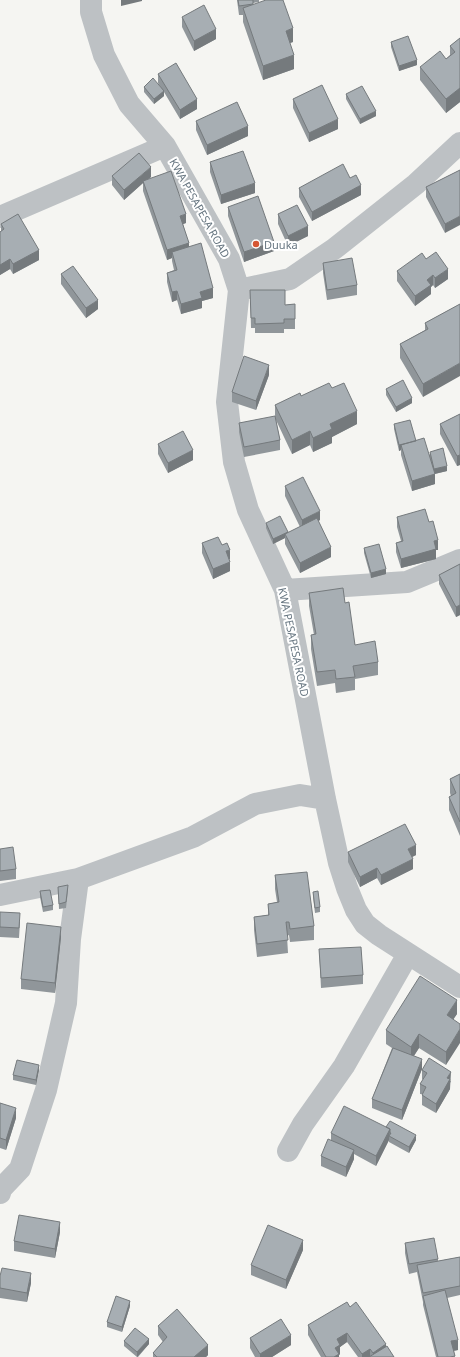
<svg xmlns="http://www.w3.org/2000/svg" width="460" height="1357" viewBox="0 0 460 1357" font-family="'Noto Sans',sans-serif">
<rect width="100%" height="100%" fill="#f5f5f2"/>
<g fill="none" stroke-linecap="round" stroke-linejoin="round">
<!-- minor -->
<path stroke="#bdc1c4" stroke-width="22" d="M 91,0 L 91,12 L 104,55 L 129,104 L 165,146 L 229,259 L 239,290 L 227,402 L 234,462 L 248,510 L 285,590 L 325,799 L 339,863 L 347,888 L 356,910 L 365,924 L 379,935 L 460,987
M 0,217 L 165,146
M 239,290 L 290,279 L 334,249 L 416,184 L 460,143
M 285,590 L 407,582 L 460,560
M 0,895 L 78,879 L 193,837 L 255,804 L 300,795 L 325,799
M 288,1151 L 303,1124 L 344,1066 L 408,954
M 0,1193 L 1,1189 L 20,1169 L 46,1090 L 66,1003 L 70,939 L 78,879"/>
</g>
<!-- wall -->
<path fill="#90969a" d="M 237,0 L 259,0 L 259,2 L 253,3 L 253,4 L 293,42 L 290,43 L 294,69 L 263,80 L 243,22 L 243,15 L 239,15 Z
M 182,17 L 216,39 L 194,51 L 182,27 Z
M 460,38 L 460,102 L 446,113 L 420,80 L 420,67 L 446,59 L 450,55 L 450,46 Z
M 391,42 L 417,65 L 399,71 L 391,47 Z
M 158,74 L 197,109 L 180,119 L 164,92 L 164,96 L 154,104 L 144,92 L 144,87 L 161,88 L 158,83 Z
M 346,94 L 376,116 L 360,124 L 346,99 Z
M 293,99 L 338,129 L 309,142 L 293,108 Z
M 196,121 L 248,136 L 207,155 L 196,130 Z
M 210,162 L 255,193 L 221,204 L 210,172 Z
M 460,170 L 445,233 L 426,197 L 426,187 Z
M 112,176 L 151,177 L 147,180 L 186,223 L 183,224 L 189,247 L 213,298 L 202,301 L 202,308 L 181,314 L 177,300 L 172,302 L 167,282 L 167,273 L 174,270 L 172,261 L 172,258 L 167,260 L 143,191 L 143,183 L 124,200 L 112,185 Z
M 350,178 L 361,195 L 312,221 L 299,197 L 299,188 Z
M 228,207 L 274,251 L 244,262 L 228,216 Z
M 278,214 L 308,236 L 288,246 L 278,224 Z
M 1,224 L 39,260 L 13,274 L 10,269 L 0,275 L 0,232 L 1,231 Z
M 426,259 L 448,279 L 435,288 L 433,285 L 431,287 L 431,294 L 415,306 L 397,281 L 397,271 Z
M 323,263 L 357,285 L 357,295 L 327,300 L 323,273 Z
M 61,274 L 98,309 L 86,318 L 61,284 Z
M 250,290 L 285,305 L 295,304 L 295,329 L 284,329 L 284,333 L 255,333 L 255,328 L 251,328 Z
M 460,304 L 423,397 L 400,358 L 400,344 L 425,330 L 425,323 Z
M 269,375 L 256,410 L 232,402 L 232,392 Z
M 332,388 L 357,424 L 332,437 L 332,443 L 313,452 L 310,445 L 292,454 L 276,420 L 280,440 L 280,450 L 244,457 L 239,432 L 239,423 L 275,417 L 275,405 L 301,396 Z
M 386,389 L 412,403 L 396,412 L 386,395 Z
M 460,414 L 460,465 L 457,466 L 440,434 L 440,424 Z
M 394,424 L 416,441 L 430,455 L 430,452 L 447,471 L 435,474 L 435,484 L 412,491 L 401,455 L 401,450 L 399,451 L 394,429 Z
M 158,444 L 193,460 L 168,473 L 158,454 Z
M 285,486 L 320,520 L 318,521 L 331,557 L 300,573 L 285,544 L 285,538 L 273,544 L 266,528 L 266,523 L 288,533 L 300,527 L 285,496 Z
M 397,517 L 429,522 L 438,550 L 436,550 L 436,559 L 401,568 L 396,552 L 396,543 L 401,541 L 397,527 Z
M 202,543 L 222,545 L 230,559 L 229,560 L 230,571 L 213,579 L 202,553 Z
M 364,548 L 386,574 L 371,578 L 364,553 Z
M 460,564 L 460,615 L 456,617 L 439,584 L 439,575 Z
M 309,593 L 345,603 L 355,645 L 378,662 L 378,675 L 355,679 L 355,690 L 336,693 L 335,683 L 317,686 L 311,649 L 311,635 L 314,635 L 309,606 Z
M 460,774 L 460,836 L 449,810 L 449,797 L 451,796 L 450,793 L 450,779 Z
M 0,849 L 16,869 L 16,879 L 0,881 Z
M 348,852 L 416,855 L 412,857 L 413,869 L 381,885 L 377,878 L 360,887 L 348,862 Z
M 275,875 L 314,926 L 314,940 L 290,942 L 289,935 L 287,936 L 288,953 L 257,957 L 254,930 L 254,917 L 268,915 L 268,904 L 277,902 L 275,889 Z
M 58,887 L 68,890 L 66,908 L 59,909 Z
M 40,891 L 53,905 L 53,910 L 43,912 L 40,897 Z
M 313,892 L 320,907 L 320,912 L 315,913 L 313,897 Z
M 0,912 L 20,922 L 19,938 L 0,937 Z
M 61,937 L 55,993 L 21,989 L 21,979 Z
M 319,949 L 363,975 L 363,984 L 321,988 Z
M 457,1014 L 453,1019 L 446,1065 L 419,1048 L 414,1056 L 422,1069 L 402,1120 L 372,1108 L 372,1099 L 392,1048 L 386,1044 L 386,1030 Z
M 39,1070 L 36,1085 L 13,1080 L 13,1075 Z
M 422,1070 L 451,1081 L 450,1083 L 450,1089 L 436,1113 L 422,1105 L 422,1094 L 420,1094 L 420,1084 L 423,1080 L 422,1079 Z
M 0,1103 L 16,1118 L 6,1150 L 0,1148 Z
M 386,1127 L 416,1140 L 409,1153 L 389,1142 L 389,1140 L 376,1166 L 354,1154 L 354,1159 L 346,1177 L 321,1166 L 321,1156 L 331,1140 L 331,1133 Z
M 60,1232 L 55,1258 L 14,1251 L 14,1241 Z
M 405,1243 L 438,1259 L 438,1261 L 460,1257 L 460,1295 L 447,1298 L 458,1350 L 454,1351 L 455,1357 L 436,1357 L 423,1305 L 423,1302 L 417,1272 L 409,1274 L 405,1253 Z
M 303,1250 L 286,1289 L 251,1275 L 251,1265 Z
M 0,1276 L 31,1283 L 27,1302 L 0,1298 Z
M 130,1306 L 122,1332 L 107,1327 L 107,1322 Z
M 350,1307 L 386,1347 L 394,1357 L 358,1357 L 347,1342 L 340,1347 L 340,1354 L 339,1355 L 339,1357 L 321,1357 L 308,1335 L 308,1325 Z
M 158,1326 L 208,1355 L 206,1357 L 153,1357 L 153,1353 L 163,1342 L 158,1335 Z
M 250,1338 L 291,1345 L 272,1357 L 255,1357 L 250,1348 Z
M 124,1341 L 149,1344 L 138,1357 L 137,1357 L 124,1346 Z"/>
<!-- shaded-wall -->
<path fill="#757a7d" d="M 121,0 L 142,0 L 142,1 L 121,6 Z
M 293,28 L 293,42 L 286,44 L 286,31 Z
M 216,29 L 216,39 L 194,51 L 194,41 Z
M 294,55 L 294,69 L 263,80 L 263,66 Z
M 417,60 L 417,65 L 399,71 L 399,66 Z
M 460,88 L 460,102 L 446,113 L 446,99 Z
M 164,91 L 164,96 L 154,104 L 154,99 Z
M 197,99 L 197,109 L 180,119 L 180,110 Z
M 376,111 L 376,116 L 360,124 L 360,119 Z
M 338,119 L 338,129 L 309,142 L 309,133 Z
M 248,126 L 248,136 L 207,155 L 207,145 Z
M 151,167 L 151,177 L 143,183 L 143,181 L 143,183 L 124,200 L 124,190 Z
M 255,183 L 255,193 L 221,204 L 221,195 Z
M 361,185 L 361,195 L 312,221 L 312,212 Z
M 186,214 L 186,223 L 180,225 L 180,216 Z
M 460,216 L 460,225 L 445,233 L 445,224 Z
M 308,226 L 308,236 L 288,246 L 288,236 Z
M 274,242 L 274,251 L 244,262 L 244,252 Z
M 189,243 L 189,252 L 172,252 L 172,258 L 167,260 L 167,250 Z
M 39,250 L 39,260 L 13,274 L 13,264 Z
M 10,259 L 10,269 L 0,275 L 0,265 Z
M 448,269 L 448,279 L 435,288 L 435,278 Z
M 433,275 L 433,285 L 431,287 L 431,294 L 415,306 L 415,296 L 427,280 Z
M 213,288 L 213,298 L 202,301 L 202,308 L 181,314 L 181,304 L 200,292 Z
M 177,291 L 177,300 L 172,302 L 172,292 Z
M 98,300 L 98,309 L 86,318 L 86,308 Z
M 460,363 L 460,376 L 423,397 L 423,384 Z
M 269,365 L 269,375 L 256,410 L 256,401 Z
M 412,398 L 412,403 L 396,412 L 396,407 Z
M 357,411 L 357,424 L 332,437 L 332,443 L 313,452 L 313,438 L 330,424 Z
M 310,431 L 310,445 L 292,454 L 292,440 Z
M 416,441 L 401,445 L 401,450 L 399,451 L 399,445 Z
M 193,450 L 193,460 L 168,473 L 168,463 Z
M 460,455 L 460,465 L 457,466 L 457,456 Z
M 447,466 L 447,471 L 434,474 L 434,469 Z
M 435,474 L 435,484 L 412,491 L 412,481 Z
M 320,511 L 320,520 L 302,530 L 302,520 Z
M 288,532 L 288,537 L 285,534 L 285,538 L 273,544 L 273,539 Z
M 438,540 L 438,550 L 436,550 L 436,559 L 401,568 L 401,559 L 434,541 Z
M 331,547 L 331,557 L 300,573 L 300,563 Z
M 230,550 L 230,559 L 226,561 L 226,551 Z
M 230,562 L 230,571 L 213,579 L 213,569 Z
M 386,569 L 386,574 L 371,578 L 371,573 Z
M 460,605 L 460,615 L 456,617 L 456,607 Z
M 416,845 L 416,855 L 408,859 L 408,849 Z
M 413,859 L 413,869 L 381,885 L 381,875 Z
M 377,868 L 377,878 L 360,887 L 360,877 Z
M 61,927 L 61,937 L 55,993 L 55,983 Z
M 457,1000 L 457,1014 L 447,1029 L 447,1015 Z
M 460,1029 L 460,1043 L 446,1065 L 446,1052 Z
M 419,1034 L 419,1048 L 411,1060 L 411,1047 Z
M 422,1059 L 422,1069 L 402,1120 L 402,1110 Z
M 39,1065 L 39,1070 L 36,1085 L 36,1080 Z
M 451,1072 L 450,1089 L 436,1113 L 436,1104 L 447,1078 Z
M 16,1108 L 16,1118 L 6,1150 L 6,1140 Z
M 390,1129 L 389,1140 L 376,1166 L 376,1156 Z
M 416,1135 L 416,1140 L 409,1153 L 409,1147 Z
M 354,1150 L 354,1159 L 346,1177 L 346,1167 Z
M 60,1222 L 60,1232 L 55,1258 L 55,1249 Z
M 303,1240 L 303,1250 L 286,1289 L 286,1280 Z
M 31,1273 L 31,1283 L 27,1302 L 27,1293 Z
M 130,1301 L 130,1306 L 122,1332 L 122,1327 Z
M 347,1333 L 347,1342 L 340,1347 L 340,1354 L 339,1355 L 339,1357 L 334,1357 L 337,1339 Z
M 291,1335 L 291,1345 L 272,1357 L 260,1357 L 260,1354 Z
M 149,1339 L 149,1344 L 137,1357 L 137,1352 Z
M 458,1340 L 458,1350 L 451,1351 L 451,1341 Z
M 386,1344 L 386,1353 L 373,1357 L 373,1353 Z
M 208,1345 L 208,1355 L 206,1357 L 194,1357 Z
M 370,1349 L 370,1357 L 362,1357 L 362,1354 Z"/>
<!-- building -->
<path fill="#a7aeb3" stroke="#757a7d" d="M 238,0 L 253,0 L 253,4 L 239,6 Z
M 266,0 L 283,0 L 293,28 L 286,31 L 294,55 L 263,66 L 243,8 Z
M 204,5 L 216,29 L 194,41 L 182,17 Z
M 408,36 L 417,60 L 399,66 L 391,42 Z
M 460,38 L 460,88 L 446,99 L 420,67 L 440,51 L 446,59 L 455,52 L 450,46 Z
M 176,63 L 197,99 L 180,110 L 158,74 Z
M 153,78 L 164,91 L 154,99 L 144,87 Z
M 322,85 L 338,119 L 309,133 L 293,99 Z
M 362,86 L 376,111 L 360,119 L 346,94 Z
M 237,102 L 248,126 L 207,145 L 196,121 Z
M 243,151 L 255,183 L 221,195 L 210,162 Z
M 139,153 L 151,167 L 124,190 L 112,176 Z
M 343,164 L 350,178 L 356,175 L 361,185 L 312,212 L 299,188 Z
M 460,170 L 460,216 L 445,224 L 426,187 Z
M 171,171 L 186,214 L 180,216 L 189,243 L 167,250 L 143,181 Z
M 258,196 L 274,242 L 244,252 L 228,207 Z
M 297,205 L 308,226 L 288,236 L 278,214 Z
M 18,214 L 39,250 L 13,264 L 10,259 L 0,265 L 0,232 L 4,229 L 1,224 Z
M 201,243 L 213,288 L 200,292 L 202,298 L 181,304 L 177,291 L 172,292 L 167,273 L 177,270 L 172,252 Z
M 436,252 L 448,269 L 435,278 L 433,275 L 427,280 L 431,285 L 415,296 L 397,271 L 422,253 L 426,259 Z
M 352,258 L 357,285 L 327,290 L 323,263 Z
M 73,266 L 98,300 L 86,308 L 61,274 Z
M 250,290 L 285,290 L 285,305 L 295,304 L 295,319 L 284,319 L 284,323 L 255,324 L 255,318 L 251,318 Z
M 460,304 L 460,363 L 423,384 L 400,344 L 428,329 L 425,323 Z
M 244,356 L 269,365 L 256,401 L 232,392 Z
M 403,380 L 412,398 L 396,407 L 386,389 Z
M 329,383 L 332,388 L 344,383 L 357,411 L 330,424 L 332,429 L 313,438 L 310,431 L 292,440 L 275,405 L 300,393 L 301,396 Z
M 460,414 L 460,455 L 457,456 L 440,424 Z
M 275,416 L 280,440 L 244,447 L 239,423 Z
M 410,420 L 416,441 L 399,445 L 394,424 Z
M 183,431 L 193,450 L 168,463 L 158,444 Z
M 424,438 L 435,474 L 412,481 L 401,445 Z
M 443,448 L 447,466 L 434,469 L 430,452 Z
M 303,477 L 320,511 L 302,520 L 285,486 Z
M 425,509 L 429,522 L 433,521 L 438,540 L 434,541 L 436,549 L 401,559 L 396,543 L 403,541 L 397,517 Z
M 280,516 L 288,532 L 273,539 L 266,523 Z
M 317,518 L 331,547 L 300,563 L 285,534 Z
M 218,537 L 222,545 L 227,543 L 230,550 L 226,551 L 230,562 L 213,569 L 202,543 Z
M 379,544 L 386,569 L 371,573 L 364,548 Z
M 460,564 L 460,605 L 456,607 L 439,575 Z
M 343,588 L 345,603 L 349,602 L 355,645 L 375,641 L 378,662 L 353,666 L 355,677 L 336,679 L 335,670 L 317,672 L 311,635 L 316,634 L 309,593 Z
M 460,774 L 460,822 L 449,797 L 456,793 L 450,779 Z
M 405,824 L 416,845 L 408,849 L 413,859 L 381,875 L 377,868 L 360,877 L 348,852 Z
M 13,847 L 16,869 L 0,871 L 0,849 Z
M 307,872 L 314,926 L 290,929 L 289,922 L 286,922 L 288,940 L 257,944 L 254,917 L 269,915 L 268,904 L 279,902 L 275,875 Z
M 68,885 L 66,902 L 59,904 L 58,887 Z
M 50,890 L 53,905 L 43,907 L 40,891 Z
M 318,891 L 320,907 L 315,908 L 313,892 Z
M 0,912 L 20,913 L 19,928 L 0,927 Z
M 27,923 L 61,927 L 55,983 L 21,979 Z
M 361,947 L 363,975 L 321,978 L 319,949 Z
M 420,976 L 457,1000 L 447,1015 L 460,1024 L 460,1029 L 446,1052 L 419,1034 L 411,1047 L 386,1030 Z
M 393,1048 L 422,1059 L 402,1110 L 372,1099 Z
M 429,1058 L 451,1072 L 447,1078 L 450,1079 L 436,1104 L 422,1095 L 426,1087 L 420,1084 L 427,1073 L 422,1070 Z
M 17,1060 L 39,1065 L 36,1080 L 13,1075 Z
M 0,1103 L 16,1108 L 6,1140 L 0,1138 Z
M 344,1106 L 390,1129 L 376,1156 L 331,1133 Z
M 390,1121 L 416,1135 L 409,1147 L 389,1136 L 391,1133 L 390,1133 L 390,1129 L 386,1127 Z
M 328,1139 L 354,1150 L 346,1167 L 321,1156 Z
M 19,1215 L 60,1222 L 55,1249 L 14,1241 Z
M 268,1225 L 303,1240 L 286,1280 L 251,1265 Z
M 434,1238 L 438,1259 L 409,1264 L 405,1243 Z
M 460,1257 L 460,1286 L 423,1293 L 417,1265 Z
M 2,1268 L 31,1273 L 27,1293 L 0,1288 L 0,1276 Z
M 445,1290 L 458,1340 L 451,1341 L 455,1356 L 450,1357 L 438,1357 L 423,1296 Z
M 116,1296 L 130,1301 L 122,1327 L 107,1322 Z
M 347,1302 L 350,1307 L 356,1302 L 386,1344 L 373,1353 L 370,1349 L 362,1354 L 347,1333 L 337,1339 L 340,1345 L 335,1348 L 339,1354 L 334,1357 L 326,1357 L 308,1325 Z
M 177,1309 L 208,1345 L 194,1357 L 157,1357 L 153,1353 L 167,1337 L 158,1326 Z
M 281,1319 L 291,1335 L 260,1354 L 250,1338 Z
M 135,1328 L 149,1339 L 137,1352 L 124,1341 Z
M 387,1346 L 394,1357 L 369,1357 Z"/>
<!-- markers -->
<circle fill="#d55633" stroke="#fff" stroke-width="1.5" cx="256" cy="244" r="4"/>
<g text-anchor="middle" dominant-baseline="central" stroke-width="4" stroke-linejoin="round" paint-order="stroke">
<!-- street labels -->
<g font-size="11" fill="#677681" stroke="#fff">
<text transform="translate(200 208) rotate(61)">KWA PESAPESA ROAD</text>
<text transform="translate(294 642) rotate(78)">KWA PESAPESA ROAD</text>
</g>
<!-- poi labels -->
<g font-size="11" fill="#677681" stroke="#fff" text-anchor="start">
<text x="264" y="244">Duuka</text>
</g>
</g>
</svg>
